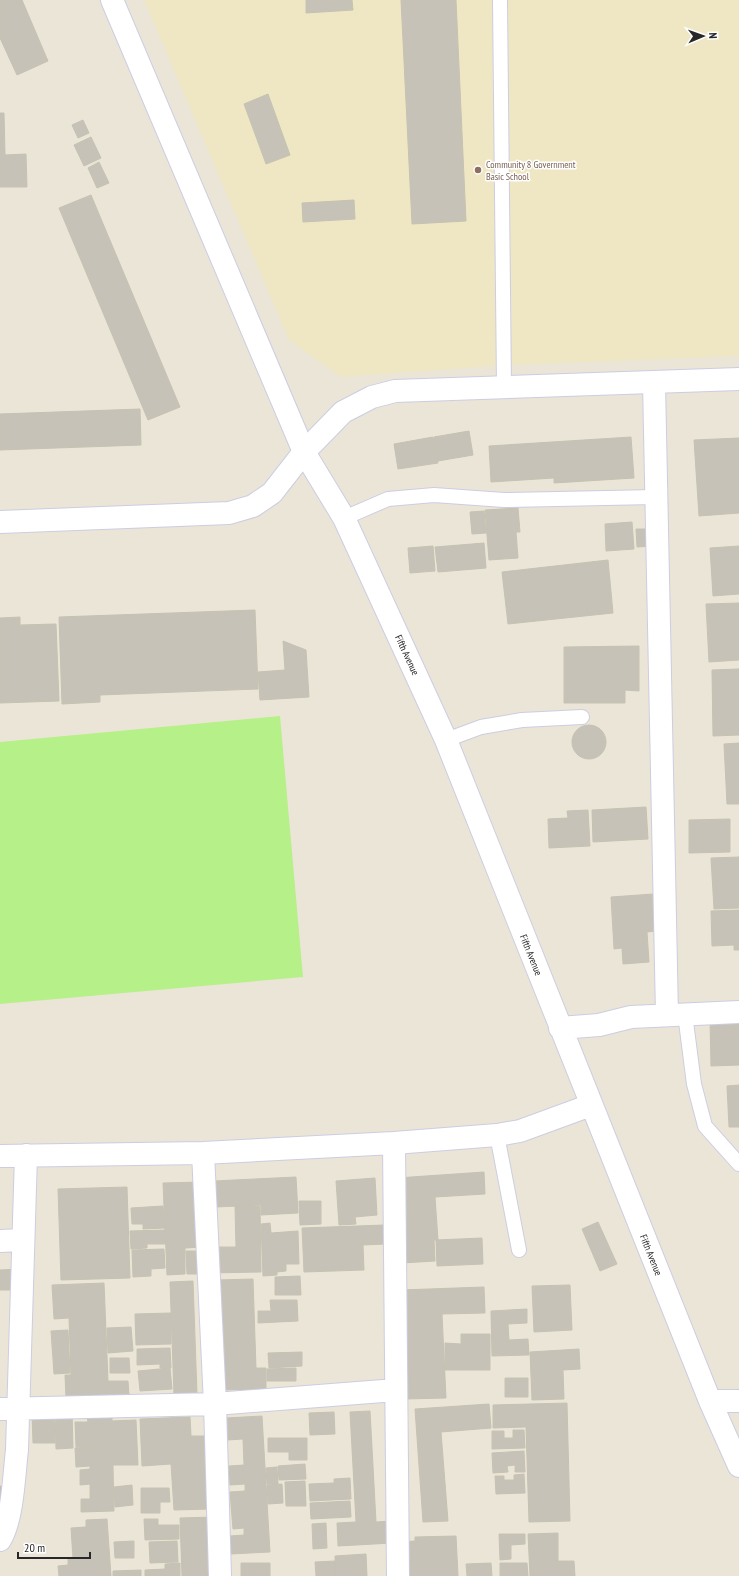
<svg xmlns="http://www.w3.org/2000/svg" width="739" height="1576" viewBox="0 0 739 1576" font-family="'PT Sans Narrow',sans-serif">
<rect width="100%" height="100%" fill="#ebe5d7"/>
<!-- education -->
<path fill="#efe7c4" d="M 144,0 L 739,0 L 739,356 L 509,365 L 341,377 L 289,340 Z"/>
<!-- pitch -->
<path fill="#b6f088" d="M 280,716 L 303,977 L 0,1004 L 0,742 Z"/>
<!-- building -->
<path fill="#c6c2b7" stroke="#c6c2b1" d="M 0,0 L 22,0 L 48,61 L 17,75 L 0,38 Z
M 306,0 L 352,0 L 353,10 L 306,13 Z
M 401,0 L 456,0 L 466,221 L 412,224 Z
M 268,94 L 290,155 L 266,164 L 244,104 Z
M 0,113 L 4,113 L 5,155 L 26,154 L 27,187 L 0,187 Z
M 83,120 L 89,133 L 78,138 L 72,125 Z
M 91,137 L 101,158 L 84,166 L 74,145 Z
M 99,162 L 109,183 L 97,188 L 88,168 Z
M 91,195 L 180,407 L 148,420 L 59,208 Z
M 354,200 L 355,219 L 303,222 L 302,203 Z
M 140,409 L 141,445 L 0,450 L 0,414 Z
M 469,431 L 473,455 L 438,461 L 434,437 Z
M 433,437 L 438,463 L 398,469 L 394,444 Z
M 631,437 L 634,478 L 554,483 L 554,478 L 491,482 L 489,446 Z
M 739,438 L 739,513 L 699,516 L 694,440 Z
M 518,508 L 520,532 L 516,532 L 518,558 L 489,560 L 485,510 Z
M 484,511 L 486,533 L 472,534 L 470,512 Z
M 632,522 L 634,549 L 606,551 L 605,524 Z
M 636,529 L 652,529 L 652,546 L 637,547 Z
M 484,543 L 486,568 L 438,572 L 435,547 Z
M 433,546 L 435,571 L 410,573 L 408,548 Z
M 739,546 L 739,594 L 713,596 L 710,548 Z
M 608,560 L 613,613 L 508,624 L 502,572 Z
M 739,603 L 739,660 L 709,662 L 706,604 Z
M 255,610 L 258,689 L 100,695 L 100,702 L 62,704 L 59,617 Z
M 20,617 L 20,625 L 56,624 L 59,701 L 0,703 L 0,618 Z
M 283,641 L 306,650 L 309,697 L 260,700 L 258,672 L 285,670 Z
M 639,646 L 639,691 L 625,690 L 625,703 L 564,703 L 564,647 Z
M 739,669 L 739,735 L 713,736 L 712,670 Z
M572 742a17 17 0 1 1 34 0a17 17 0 1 1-34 0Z
M 739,743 L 739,804 L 727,804 L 724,744 Z
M 646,807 L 648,839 L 593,842 L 592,810 Z
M 588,810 L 590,846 L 549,848 L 548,819 L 568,818 L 567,811 Z
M 730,819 L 730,852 L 689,853 L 689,820 Z
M 739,857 L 739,908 L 714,909 L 711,858 Z
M 653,894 L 656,931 L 647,932 L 649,962 L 623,964 L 622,948 L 614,949 L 611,897 Z
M 739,910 L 739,950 L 734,950 L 734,945 L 712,946 L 711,911 Z
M 739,1018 L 739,1065 L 711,1066 L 710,1019 Z
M 739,1085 L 739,1127 L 729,1127 L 727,1086 Z
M 484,1172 L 485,1194 L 435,1197 L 438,1240 L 434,1240 L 435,1261 L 402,1263 L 397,1178 Z
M 296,1177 L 298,1213 L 261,1215 L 261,1205 L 215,1207 L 214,1181 Z
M 375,1178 L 377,1215 L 355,1217 L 356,1224 L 339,1225 L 336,1181 Z
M 200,1182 L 203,1247 L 185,1248 L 185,1274 L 167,1275 L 163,1183 Z
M 127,1187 L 130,1278 L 61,1280 L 58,1189 Z
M 299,1201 L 321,1201 L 321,1224 L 300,1225 Z
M 163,1206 L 165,1228 L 143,1229 L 143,1224 L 132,1224 L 131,1208 Z
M 235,1206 L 260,1206 L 261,1272 L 209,1273 L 208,1247 L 236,1247 Z
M 598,1222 L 617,1264 L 600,1271 L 582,1229 Z
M 270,1223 L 271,1233 L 298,1231 L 299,1264 L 286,1264 L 286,1271 L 277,1272 L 277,1275 L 263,1276 L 261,1224 Z
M 384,1225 L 385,1244 L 363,1245 L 364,1270 L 304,1272 L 302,1228 Z
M 165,1230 L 165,1244 L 147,1244 L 147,1248 L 131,1249 L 130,1231 Z
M 482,1238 L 483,1264 L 437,1266 L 436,1240 Z
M 164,1249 L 165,1268 L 151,1269 L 151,1276 L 133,1277 L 132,1250 Z
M 186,1251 L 204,1251 L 205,1274 L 187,1274 Z
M 18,1269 L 19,1290 L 0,1290 L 0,1270 Z
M 300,1276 L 301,1295 L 275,1295 L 275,1277 Z
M 253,1279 L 256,1368 L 266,1368 L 266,1389 L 220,1390 L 217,1280 Z
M 193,1281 L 197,1394 L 174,1395 L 170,1282 Z
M 104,1283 L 108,1381 L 128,1381 L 129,1395 L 66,1398 L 65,1375 L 71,1375 L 69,1318 L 54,1319 L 52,1285 Z
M 570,1285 L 572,1330 L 534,1332 L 532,1286 Z
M 484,1287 L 485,1313 L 442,1314 L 446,1398 L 405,1399 L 401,1290 Z
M 270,1300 L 297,1300 L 298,1321 L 258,1323 L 258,1311 L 271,1311 Z
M 527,1309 L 527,1323 L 508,1324 L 509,1340 L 528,1339 L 529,1355 L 492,1356 L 491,1311 Z
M 171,1313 L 171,1344 L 136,1345 L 135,1314 Z
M 131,1327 L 133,1351 L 108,1353 L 107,1328 Z
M 68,1330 L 70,1373 L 54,1374 L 51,1331 Z
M 461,1334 L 490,1334 L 490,1370 L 445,1370 L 445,1343 L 461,1344 Z
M 170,1348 L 171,1368 L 160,1368 L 160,1364 L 137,1365 L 137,1349 Z
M 579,1349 L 580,1369 L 563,1370 L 564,1399 L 532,1400 L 530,1352 Z
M 302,1352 L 302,1366 L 269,1368 L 268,1353 Z
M 110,1358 L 129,1358 L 130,1373 L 110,1373 Z
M 170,1368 L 172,1389 L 140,1391 L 138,1371 Z
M 296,1368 L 296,1381 L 267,1381 L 267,1369 Z
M 505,1378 L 528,1378 L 528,1397 L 505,1397 Z
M 567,1403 L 570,1521 L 529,1522 L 526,1427 L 493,1428 L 493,1405 Z
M 489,1404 L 491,1428 L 441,1432 L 448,1521 L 423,1522 L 415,1409 Z
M 55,1409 L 72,1409 L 73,1448 L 56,1449 Z
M 370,1411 L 376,1522 L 391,1521 L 392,1543 L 338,1546 L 337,1523 L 356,1522 L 350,1412 Z
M 334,1412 L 335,1434 L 310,1435 L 309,1413 Z
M 32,1414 L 54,1414 L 55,1443 L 33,1443 Z
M 112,1416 L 112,1421 L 136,1420 L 138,1465 L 113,1465 L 114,1511 L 81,1512 L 81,1499 L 90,1499 L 90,1484 L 80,1485 L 80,1470 L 90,1469 L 90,1466 L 76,1467 L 75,1448 L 90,1447 L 76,1447 L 75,1422 L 88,1422 L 87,1417 Z
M 262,1416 L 270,1552 L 231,1554 L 230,1536 L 244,1535 L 244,1528 L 233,1529 L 230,1492 L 245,1491 L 245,1484 L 230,1485 L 229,1466 L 244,1465 L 243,1439 L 227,1440 L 226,1418 Z
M 190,1417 L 191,1436 L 207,1436 L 210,1509 L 174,1510 L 171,1464 L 142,1466 L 140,1419 Z
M 513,1430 L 524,1430 L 525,1448 L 492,1449 L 492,1431 L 504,1431 L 504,1438 L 513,1438 Z
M 268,1438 L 307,1438 L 307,1460 L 289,1460 L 289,1452 L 268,1452 Z
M 524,1451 L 525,1472 L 515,1472 L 515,1465 L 507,1466 L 508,1472 L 493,1473 L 492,1453 Z
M 305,1464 L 306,1479 L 279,1480 L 278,1466 Z
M 277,1467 L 278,1484 L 267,1484 L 266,1468 Z
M 524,1474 L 525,1493 L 496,1494 L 495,1476 L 504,1476 L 504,1480 L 514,1480 L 514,1475 Z
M 350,1478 L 351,1499 L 310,1501 L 309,1484 L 334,1483 L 334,1479 Z
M 305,1481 L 306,1506 L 286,1506 L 285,1482 Z
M 282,1484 L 283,1503 L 268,1504 L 267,1485 Z
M 132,1485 L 133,1505 L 115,1507 L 114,1487 Z
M 0,1486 L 1,1486 L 2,1502 L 0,1502 Z
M 141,1488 L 169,1488 L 170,1502 L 160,1502 L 160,1513 L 141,1513 Z
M 350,1501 L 351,1517 L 311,1519 L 310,1503 Z
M 214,1517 L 213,1576 L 182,1576 L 180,1518 Z
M 107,1519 L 111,1576 L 59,1576 L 58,1566 L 68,1565 L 68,1558 L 73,1558 L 71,1528 L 86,1527 L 86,1520 Z
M 144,1519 L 158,1519 L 158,1525 L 179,1525 L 179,1539 L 145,1540 Z
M 326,1523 L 327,1548 L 313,1549 L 312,1524 Z
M 558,1533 L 558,1561 L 574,1561 L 575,1576 L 530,1576 L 528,1534 Z
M 499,1534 L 525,1534 L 525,1544 L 511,1545 L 511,1559 L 500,1560 Z
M 456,1536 L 458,1576 L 401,1576 L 400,1542 L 415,1541 L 415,1537 Z
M 134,1541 L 134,1558 L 115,1558 L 114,1542 Z
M 177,1541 L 178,1562 L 150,1563 L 149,1542 Z
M 366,1554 L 367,1576 L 335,1576 L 335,1556 Z
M 335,1561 L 335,1576 L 316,1576 L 315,1562 Z
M 180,1563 L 180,1576 L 145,1576 L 145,1570 L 165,1569 L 165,1564 Z
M 241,1563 L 270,1563 L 270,1576 L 241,1576 Z
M 491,1563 L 492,1576 L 467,1576 L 466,1564 Z
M 500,1563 L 527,1563 L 528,1576 L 500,1576 Z
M 141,1570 L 141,1576 L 113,1576 L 113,1571 Z"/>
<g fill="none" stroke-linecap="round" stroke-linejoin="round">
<!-- lane casing -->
<g stroke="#cccde2" stroke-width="16">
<path id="lane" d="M 500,0 L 504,388
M 344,518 L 388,499 L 434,495 L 504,500 L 655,497
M 446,740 L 481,727 L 522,720 L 582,717
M 685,1014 L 694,1084 L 705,1126 L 739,1164
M 497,1135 L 519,1250"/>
</g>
<!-- street casing -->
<g stroke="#cccde2" stroke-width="24">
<path id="street" d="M 112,0 L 304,452 L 344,518 L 446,740 L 710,1401 L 739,1466
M 654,383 L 667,1015
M 560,1028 L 599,1025 L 631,1017 L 739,1012
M 394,1143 L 398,1576
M 203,1153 L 215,1404 L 220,1576
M 0,1156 L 203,1153 L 394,1143 L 497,1135 L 520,1131 L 591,1105
M 0,1241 L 23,1240
M 710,1401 L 739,1401
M 0,1409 L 215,1404 L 396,1390
M 0,1540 C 13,1519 14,1474 17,1450 L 26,1155"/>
</g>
<!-- secondary casing -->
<g stroke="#cccde2" stroke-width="24">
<path id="secondary" d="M 0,522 L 229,513 L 253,506 L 272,493 L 304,452 L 343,412 L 372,397 L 395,391 L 739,379"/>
</g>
<!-- lane -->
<use href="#lane" stroke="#fff" stroke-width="14"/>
<!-- street -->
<use href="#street" stroke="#fff" stroke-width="22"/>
<!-- secondary -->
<use href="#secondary" stroke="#fff" stroke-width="22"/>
</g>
<!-- markers -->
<circle fill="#8d6e63" stroke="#fff" stroke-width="1.5" cx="478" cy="170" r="4"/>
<g text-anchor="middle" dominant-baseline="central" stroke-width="3" stroke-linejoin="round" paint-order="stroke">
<!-- education labels -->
<g font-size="10" fill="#785e54" stroke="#fff" text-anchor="start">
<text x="486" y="164">Community 8 Government<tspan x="486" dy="12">Basic School</tspan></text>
</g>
<!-- street labels -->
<g font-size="10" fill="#272727" stroke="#fff">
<text transform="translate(407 655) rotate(65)">Fifth Avenue</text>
<text transform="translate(531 955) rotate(68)">Fifth Avenue</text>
<text transform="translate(651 1255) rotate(68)">Fifth Avenue</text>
</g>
</g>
<!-- north arrow -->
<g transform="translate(703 36) rotate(88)" stroke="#ffffff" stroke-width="3" paint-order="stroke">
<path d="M0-3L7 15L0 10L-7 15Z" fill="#272727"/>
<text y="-6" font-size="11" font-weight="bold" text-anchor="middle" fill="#272727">N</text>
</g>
<!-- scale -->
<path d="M18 1552v6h72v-6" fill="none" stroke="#272727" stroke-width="2"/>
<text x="24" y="1552" font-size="12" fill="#272727" stroke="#ffffff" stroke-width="3" paint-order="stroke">20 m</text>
</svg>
